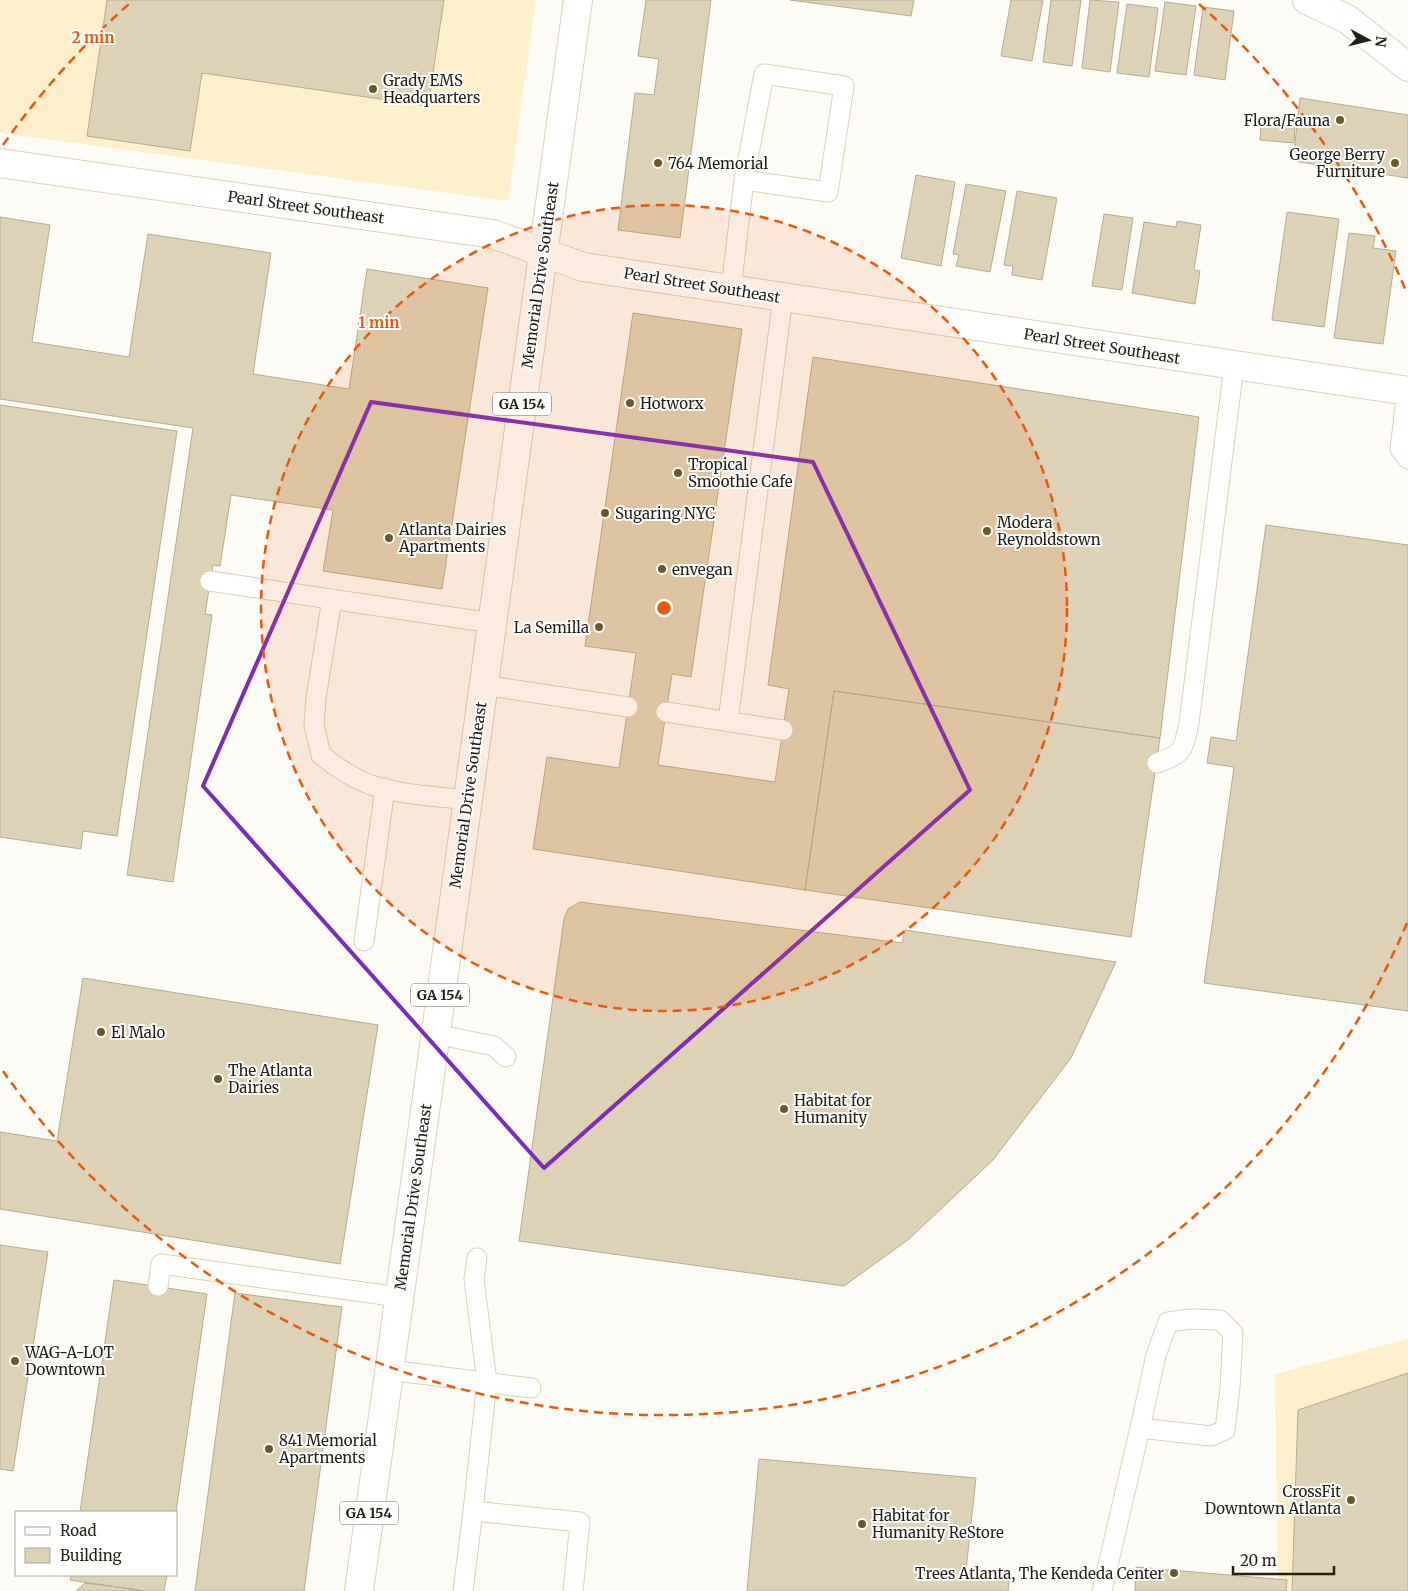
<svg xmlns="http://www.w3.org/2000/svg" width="1408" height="1591" viewBox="0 0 1408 1591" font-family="Merriweather,serif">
<rect width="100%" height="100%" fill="#fdfbf5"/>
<!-- built -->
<path fill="#fcefc9" d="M 0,0 L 536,0 L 508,201 L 0,133 Z
M 1408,1339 L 1408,1591 L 1278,1591 L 1275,1374 Z"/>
<!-- building -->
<path fill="#ddd2b5" stroke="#b7ac8f" d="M 107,0 L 444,0 L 428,106 L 202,73 L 190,151 L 87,136 Z
M 646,0 L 711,0 L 680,238 L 618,230 L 635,93 L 654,95 L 659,59 L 638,56 Z
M 790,0 L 914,0 L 911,16 Z
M 1011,0 L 1043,0 L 1032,61 L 1001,56 Z
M 1051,0 L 1081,0 L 1072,66 L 1043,62 Z
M 1090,0 L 1119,2 L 1110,72 L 1082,68 Z
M 1165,2 L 1196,6 L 1186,75 L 1155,71 Z
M 1127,4 L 1158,8 L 1149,77 L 1117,73 Z
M 1203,7 L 1234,11 L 1225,80 L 1194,75 Z
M 1300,98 L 1408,115 L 1408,178 L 1293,161 Z
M 1261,125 L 1295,128 L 1294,143 L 1260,140 Z
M 916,175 L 955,182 L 941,266 L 901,258 Z
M 966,184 L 1006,191 L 990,272 L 956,266 L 959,255 L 953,254 Z
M 1017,191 L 1057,198 L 1042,280 L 1012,275 L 1013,266 L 1004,265 Z
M 1287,212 L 1339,219 L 1324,327 L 1272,320 Z
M 1104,214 L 1133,218 L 1122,290 L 1092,286 Z
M 0,217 L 50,225 L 32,342 L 129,357 L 148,234 L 271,253 L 253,374 L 349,389 L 367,269 L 488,288 L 442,589 L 323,571 L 333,510 L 231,495 L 220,566 L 213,565 L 205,614 L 212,615 L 173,882 L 127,875 L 193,428 L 0,399 Z
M 1177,221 L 1201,225 L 1194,270 L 1200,271 L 1195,304 L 1132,293 L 1144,222 L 1176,227 Z
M 1349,233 L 1375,236 L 1373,248 L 1396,251 L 1383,344 L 1334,338 Z
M 633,313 L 742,329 L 691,677 L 672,674 L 658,765 L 775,782 L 789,689 L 768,685 L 813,357 L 1199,417 L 1160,738 L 834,691 L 805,890 L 533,849 L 547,757 L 619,768 L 636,653 L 585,646 Z
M 0,405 L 177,431 L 117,836 L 83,831 L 81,849 L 0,837 Z
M 1266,525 L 1408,545 L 1408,1011 L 1204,983 L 1234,767 L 1207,763 L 1211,737 L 1236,741 Z
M 834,691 L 1160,738 L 1131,937 L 805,890 Z
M 580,902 L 902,943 L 905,930 L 1116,962 L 1071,1058 L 993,1160 L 909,1239 L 844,1286 L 519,1241 L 564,919 L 568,909 Z
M 83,978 L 378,1025 L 340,1264 L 0,1209 L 0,1132 L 57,1141 Z
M 0,1245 L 48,1252 L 13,1471 L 0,1469 Z
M 114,1280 L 207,1294 L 176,1512 L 80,1512 Z
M 235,1293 L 342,1307 L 304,1591 L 195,1591 Z
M 1408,1373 L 1408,1591 L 1292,1591 L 1298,1410 Z
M 759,1459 L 976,1478 L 966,1570 L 1010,1573 L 1008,1591 L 747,1591 Z
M 1136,1567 L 1287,1580 L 1286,1591 L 1135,1591 Z
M 71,1575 L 167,1575 L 164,1591 L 144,1591 L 70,1580 Z
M 85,1583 L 132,1589 L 144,1591 L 76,1591 Z"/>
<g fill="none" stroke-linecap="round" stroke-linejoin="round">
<!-- service casing -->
<g stroke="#dbd1b3" stroke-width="21">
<path id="service" d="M 731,289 L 744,180 L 764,74 L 844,86 L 828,192 L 744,180
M 1407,391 L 1400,449 L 1408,459
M 210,581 L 492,623
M 332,599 L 316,698 L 314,725 L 321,755 C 336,767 352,778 371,785 C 401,795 435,796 467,800
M 483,685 L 628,707
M 666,712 L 783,730
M 728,721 L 783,297
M 1157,763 C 1184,754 1183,750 1189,723 L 1234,366
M 364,941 L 385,788
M 435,1034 L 494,1046 L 506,1057
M 477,1258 L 474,1279 L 487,1382 L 473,1511 L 580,1522 L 573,1591
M 158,1286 L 161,1264 L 399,1297
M 389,1370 L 531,1388
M 463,1591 L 473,1511
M 1102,1591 L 1140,1428 L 1156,1355 L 1168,1322 L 1191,1319 L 1220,1320 L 1233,1333 L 1230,1387 L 1225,1430 L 1211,1436 L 1140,1428"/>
</g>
<!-- minor casing -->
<g stroke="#dbd1b3" stroke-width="30">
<path id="minor" d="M 1307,0 L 1347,19 L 1408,67
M 0,163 L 493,234 L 583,267 L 1408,391"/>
</g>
<!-- primary casing -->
<g stroke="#dbd1b3" stroke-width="30">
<path id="primary" d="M 359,1591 L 578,0"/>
</g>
<!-- service -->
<use href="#service" stroke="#fff" stroke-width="19"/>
<!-- minor -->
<use href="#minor" stroke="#fff" stroke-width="28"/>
<!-- primary -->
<use href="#primary" stroke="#fff" stroke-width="28"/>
</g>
<!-- marked area -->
<path fill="none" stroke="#7b2cbf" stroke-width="4" stroke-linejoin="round" d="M 371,402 L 813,462 L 970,790 L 544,1168 L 203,786 Z"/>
<!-- distance rings -->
<circle cx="664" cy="608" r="403" fill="#e8590c" fill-opacity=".12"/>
<g fill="none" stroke="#e8590c" stroke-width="2.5" stroke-dasharray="9 6">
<circle cx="664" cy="608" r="403"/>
<path d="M1407 923A807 807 0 0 1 3 1071M3 145A807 807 0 0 1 129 4M1199 4A807 807 0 0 1 1407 293"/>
</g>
<!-- markers -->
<g fill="#6a5927" stroke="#fff" stroke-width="2">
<circle cx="373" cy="89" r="5"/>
<circle cx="1340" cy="120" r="5"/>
<circle cx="658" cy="163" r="5"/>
<circle cx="1395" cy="163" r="5"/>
<circle cx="630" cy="403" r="5"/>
<circle cx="678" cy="473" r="5"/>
<circle cx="605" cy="513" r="5"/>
<circle cx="987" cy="531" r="5"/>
<circle cx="389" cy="538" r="5"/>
<circle cx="662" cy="569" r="5"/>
<circle cx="599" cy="627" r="5"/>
<circle cx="101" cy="1032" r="5"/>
<circle cx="218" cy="1079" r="5"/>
<circle cx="784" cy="1109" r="5"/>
<circle cx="15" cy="1361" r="5"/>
<circle cx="269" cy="1449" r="5"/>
<circle cx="1351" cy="1500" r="5"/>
<circle cx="862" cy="1524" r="5"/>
<circle cx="1174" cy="1573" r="5"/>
</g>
<g text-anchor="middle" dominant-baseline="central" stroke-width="4" stroke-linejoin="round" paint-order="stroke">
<!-- shield labels -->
<g fill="#fff" stroke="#64625a" stroke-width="1">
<rect x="493" y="392.5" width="58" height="23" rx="4"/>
<rect x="411" y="983.5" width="58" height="23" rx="4"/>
<rect x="340" y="1501.5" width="58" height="23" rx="4"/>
</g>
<g font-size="14" font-weight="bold" fill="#221e13">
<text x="522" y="404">GA 154</text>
<text x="440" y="995">GA 154</text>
<text x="369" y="1513">GA 154</text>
</g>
<!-- poi labels -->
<g font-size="15" fill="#221e13" stroke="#fff" text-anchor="start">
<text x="383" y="80">Grady EMS<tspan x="383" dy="17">Headquarters</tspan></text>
<text x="1330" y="120" text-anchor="end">Flora/Fauna</text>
<text x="1385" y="154" text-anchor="end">George Berry<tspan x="1385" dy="17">Furniture</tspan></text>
<text x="668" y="163">764 Memorial</text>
<text x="640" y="403">Hotworx</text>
<text x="688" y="464">Tropical<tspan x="688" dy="17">Smoothie Cafe</tspan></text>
<text x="615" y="513">Sugaring NYC</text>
<text x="997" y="522">Modera<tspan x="997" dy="17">Reynoldstown</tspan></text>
<text x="399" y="529">Atlanta Dairies<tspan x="399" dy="17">Apartments</tspan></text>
<text x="672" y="569">envegan</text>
<text x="589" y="627" text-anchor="end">La Semilla</text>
<text x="111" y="1032">El Malo</text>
<text x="228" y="1070">The Atlanta<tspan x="228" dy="17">Dairies</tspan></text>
<text x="794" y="1100">Habitat for<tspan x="794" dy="17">Humanity</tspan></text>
<text x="25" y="1352">WAG-A-LOT<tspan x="25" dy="17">Downtown</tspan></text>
<text x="279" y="1440">841 Memorial<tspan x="279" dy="17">Apartments</tspan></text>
<text x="1341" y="1491" text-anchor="end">CrossFit<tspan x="1341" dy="17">Downtown Atlanta</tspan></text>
<text x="872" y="1515">Habitat for<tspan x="872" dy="17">Humanity ReStore</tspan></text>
<text x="1164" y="1573" text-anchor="end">Trees Atlanta, The Kendeda Center</text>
</g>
<!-- street labels -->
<g font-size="15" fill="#221e13" stroke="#fff">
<text transform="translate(306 207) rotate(8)">Pearl Street Southeast</text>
<text transform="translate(540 275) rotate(-82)">Memorial Drive Southeast</text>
<text transform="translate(702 285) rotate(9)">Pearl Street Southeast</text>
<text transform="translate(1102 346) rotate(9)">Pearl Street Southeast</text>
<text transform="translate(468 795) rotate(-82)">Memorial Drive Southeast</text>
<text transform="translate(413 1197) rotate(-82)">Memorial Drive Southeast</text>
</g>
</g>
<circle cx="664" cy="608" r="8" fill="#e8590c" stroke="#fff" stroke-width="2.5"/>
<g font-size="15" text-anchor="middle" font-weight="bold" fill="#e8590c" stroke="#fff" stroke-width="4" stroke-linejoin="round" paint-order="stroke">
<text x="93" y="43">2 min</text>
<text x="379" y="328">1 min</text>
</g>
<!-- legend -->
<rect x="15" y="1511" width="162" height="65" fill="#ffffff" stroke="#a7a5a1"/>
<rect x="25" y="1527" width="25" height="8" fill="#ffffff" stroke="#a7a5a1"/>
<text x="60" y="1536" font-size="15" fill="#221e13">Road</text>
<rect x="25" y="1548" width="25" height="15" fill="#ddd2b5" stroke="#a7a5a1"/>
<text x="60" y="1561" font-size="15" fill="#221e13">Building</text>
<!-- north arrow -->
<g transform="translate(1368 40) rotate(97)" stroke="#ffffff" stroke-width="4" paint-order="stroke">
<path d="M0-4L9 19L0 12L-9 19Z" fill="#221e13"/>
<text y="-8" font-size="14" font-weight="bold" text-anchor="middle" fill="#221e13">N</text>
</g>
<!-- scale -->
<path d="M1233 1566v8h101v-8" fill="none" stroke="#221e13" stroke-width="2.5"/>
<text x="1240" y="1566" font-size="15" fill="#221e13" stroke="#ffffff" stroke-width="4" paint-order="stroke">20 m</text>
</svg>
